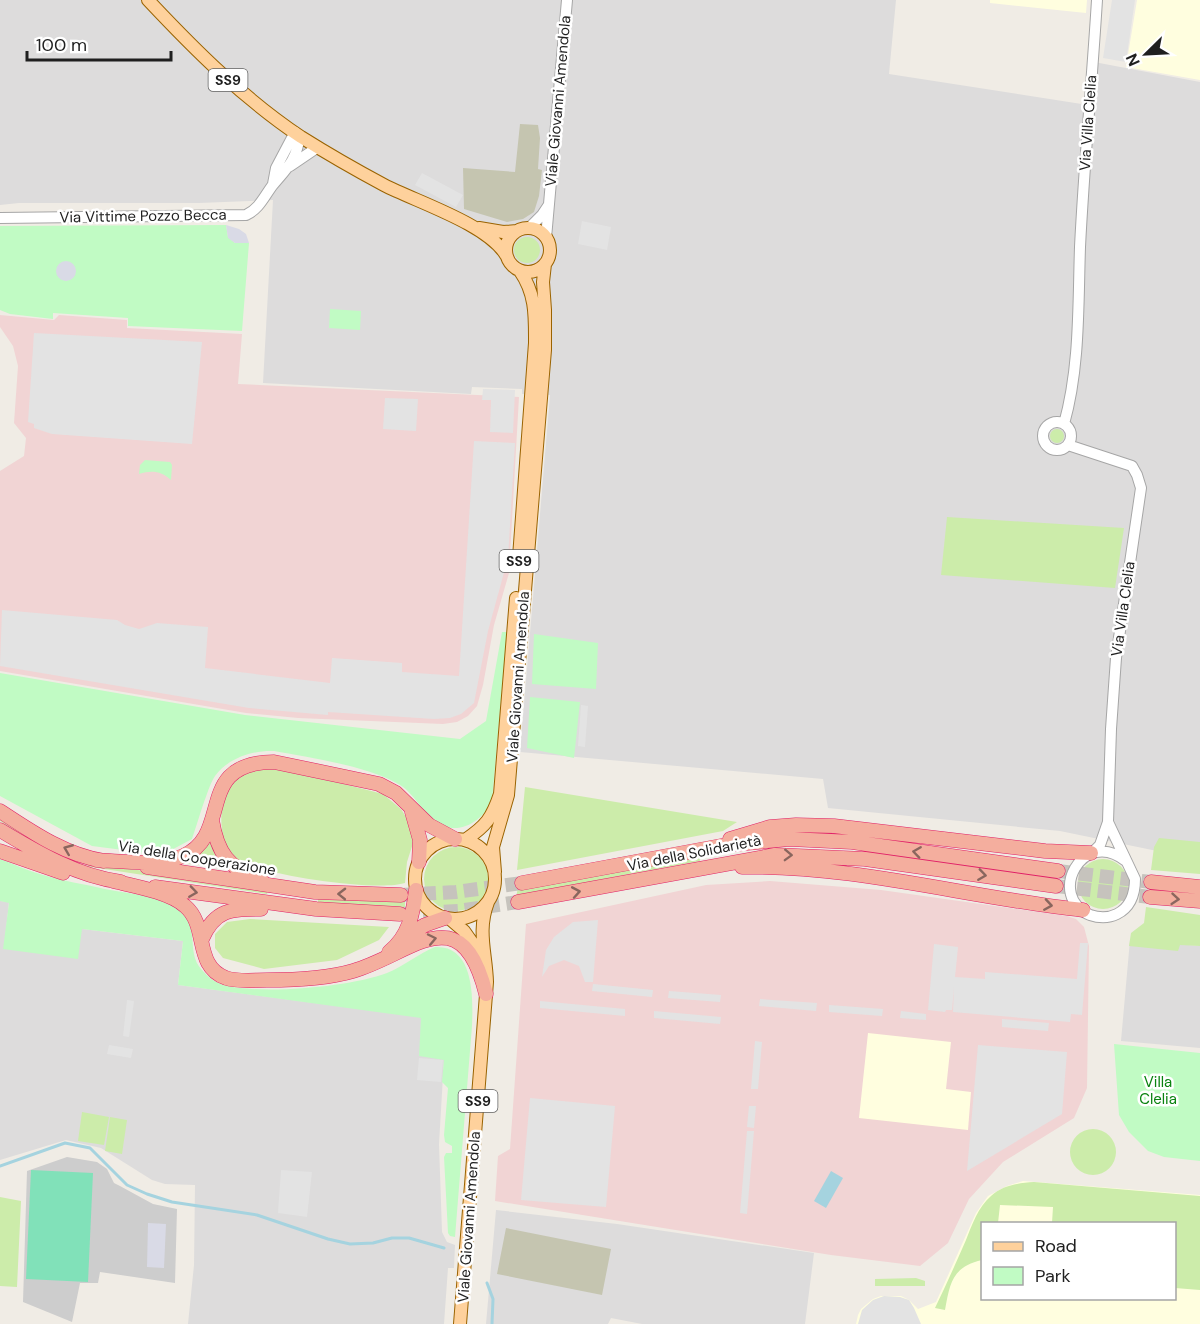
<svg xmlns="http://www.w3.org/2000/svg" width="1200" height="1324" viewBox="0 0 1200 1324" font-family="'DM Sans',sans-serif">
<rect width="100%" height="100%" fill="#f0ece5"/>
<!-- residential -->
<path fill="#dddcdc" d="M 0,0 L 896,0 L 889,74 L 1088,105 L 1094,62 L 1200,82 L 1200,858 L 1162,852 L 1060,831 L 828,808 L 823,779 L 520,752 L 550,395 L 522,394 L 522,389 L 472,387 L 471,394 L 263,383 L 273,200 L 199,203 L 19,203 L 0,205 Z
M 0,901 L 9,902 L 4,949 L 82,929 L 183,941 L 178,985 L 421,1017 L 444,1059 L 439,1144 L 442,1232 L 447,1242 L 455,1245 L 454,1268 L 448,1268 L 444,1324 L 188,1324 L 194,1265 L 195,1185 L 165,1184 L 152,1180 L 101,1148 L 66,1140 L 0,1160 Z
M 1130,940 L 1200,946 L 1200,1048 L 1121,1041 Z
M 496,1210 L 617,1224 L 814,1253 L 805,1324 L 642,1324 L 611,1318 L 608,1324 L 486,1324 Z"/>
<!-- commercial -->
<path fill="#f1d4d4" d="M 0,315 L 54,320 L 59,315 L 127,320 L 127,328 L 242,334 L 238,384 L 519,397 L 509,573 L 494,625 L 483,685 L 477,706 L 468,716 L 457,722 L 443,724 L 298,718 L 246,713 L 0,671 L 0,471 L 24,456 L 26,438 L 14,423 L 18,366 L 13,346 L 0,327 Z
M 770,881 L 881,890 L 1067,916 L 1076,919 L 1084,927 L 1089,946 L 1087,1088 L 1074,1118 L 1003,1162 L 969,1199 L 948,1243 L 920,1266 L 831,1255 L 495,1201 L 498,1156 L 510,1149 L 526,924 L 706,885 Z"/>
<!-- education -->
<path fill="#fffedf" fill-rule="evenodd" d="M 990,0 L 1087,0 L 1086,13 L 990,3 Z
M 1137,0 L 1200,0 L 1200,80 L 1126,67 Z
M 868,1033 L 951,1042 L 946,1089 L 971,1092 L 968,1130 L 859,1118 Z
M 1023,1181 L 1200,1195 L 1200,1324 L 856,1324 L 858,1315 L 861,1309 L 873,1299 L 881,1296 L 901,1296 L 909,1300 L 918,1309 L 936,1302 L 976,1213 L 988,1196 L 1007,1186 ZM 982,1224 L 1174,1224 L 1174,1298 L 982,1298 Z"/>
<!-- religious -->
<path fill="#cdcdcd" d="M 67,1157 L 97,1162 L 107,1169 L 114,1183 L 120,1186 L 153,1204 L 177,1209 L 175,1283 L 100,1272 L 98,1283 L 80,1283 L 72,1322 L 23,1302 L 27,1171 Z"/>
<!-- construction -->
<path fill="#c5c5b0" d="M 520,124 L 538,125 L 540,138 L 538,169 L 542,170 L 539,196 L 534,212 L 523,219 L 507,222 L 464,209 L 463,168 L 515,172 Z
M 506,1228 L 611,1249 L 602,1295 L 497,1274 Z"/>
<!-- grass -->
<path fill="#ccecaa" d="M514 250a13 13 0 1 1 26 0a13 13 0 1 1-26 0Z
M1050 436a7 7 0 1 1 14 0a7 7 0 1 1-14 0Z
M 947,517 L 1124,528 L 1115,588 L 941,575 Z
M 270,768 L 312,776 L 383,794 L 401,809 L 411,825 L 415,837 L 407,862 L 405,883 C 377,892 258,875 234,858 C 218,846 218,800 229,785 C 240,772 255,770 270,768 Z
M 525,787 L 737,822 L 723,831 L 517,870 Z
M 0,816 L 92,863 L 268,890 L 267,894 L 91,867 L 33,842 L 0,821 Z
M 211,836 L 231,868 L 183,863 L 200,850 Z
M 1159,838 L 1200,842 L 1200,874 L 1151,870 L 1154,847 Z
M424 879a32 32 0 1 1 64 0a32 32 0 1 1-64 0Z
M 699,855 L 700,861 L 608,878 L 516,898 L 518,887 Z
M1078 884a25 25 0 1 1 50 0a25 25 0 1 1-50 0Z
M 318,897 L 389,902 L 405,901 L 405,907 L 389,908 L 318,902 Z
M 1146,907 L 1200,915 L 1200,946 L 1180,945 L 1178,951 L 1129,946 L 1131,933 L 1144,923 Z
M 250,919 L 389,927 L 379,940 L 337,960 L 264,969 L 223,958 L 215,948 L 215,934 L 227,922 Z
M 82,1112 L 109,1117 L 104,1145 L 78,1141 Z
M 110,1117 L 127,1120 L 122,1154 L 105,1151 Z
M1070 1152a23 23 0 1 1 46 0a23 23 0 1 1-46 0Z
M 1034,1182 L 1200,1196 L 1200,1290 L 1175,1288 L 1174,1224 L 1052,1223 L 1053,1207 L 1000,1205 L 998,1223 L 982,1224 L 982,1260 C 952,1267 950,1283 945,1310 L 935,1308 C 946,1285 956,1263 966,1240 C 972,1225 978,1207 991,1196 C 1003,1185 1019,1183 1034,1182 Z
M 0,1197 L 21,1201 L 17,1287 L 0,1286 Z
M 916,1278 L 925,1281 L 925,1286 L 875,1286 L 875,1279 Z"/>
<!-- park -->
<path fill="#c1fbc4" d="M 226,225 L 228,237 L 235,243 L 249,243 L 242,331 L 128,326 L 128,318 L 53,313 L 53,319 L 10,314 L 0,310 L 0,226 Z
M 330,309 L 361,311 L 360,330 L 329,328 Z
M 145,460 L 170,462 L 172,465 L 171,480 C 161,471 152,470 139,474 L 140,465 Z
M 502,632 L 507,632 L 492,801 C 484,818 464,834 443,826 C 424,819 417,795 400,785 C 372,767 308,757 274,751 C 253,750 228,758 215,776 C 208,786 197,825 192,839 L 162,855 L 92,846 L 0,796 L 0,673 L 245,715 L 460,739 L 486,721 Z
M 534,634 L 598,643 L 596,689 L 532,684 Z
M 530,697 L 580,702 L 574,758 L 527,748 Z
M 0,859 C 14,864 28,871 43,875 C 63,881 84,884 105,889 C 125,893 158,896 176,906 C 203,923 184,951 202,970 C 208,977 216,983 224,985 C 262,995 350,987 387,973 C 404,966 418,954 435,947 C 475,945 473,1000 472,1026 L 455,1237 L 450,1236 L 448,1233 L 444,1157 L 446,1153 L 452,1153 L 452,1146 L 445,1142 L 444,1135 L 448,1088 L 442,1082 L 444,1060 L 419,1056 L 421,1018 L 178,985 L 183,941 L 82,929 L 78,959 L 3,949 L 9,903 L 0,901 Z
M 1114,1044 L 1200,1053 L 1200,1161 L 1164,1157 L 1148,1151 L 1129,1132 L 1119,1115 Z"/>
<!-- pitch -->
<path fill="#81e1b9" d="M 31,1170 L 93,1173 L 88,1282 L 26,1279 Z"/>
<!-- parking -->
<path fill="#e3e3e3" d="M 1112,0 L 1135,0 L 1126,62 L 1103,58 Z
M 422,173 L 463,195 L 456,207 L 415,185 Z
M 582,221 L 611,227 L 607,250 L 578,244 Z
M 34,333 L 202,342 L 192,444 L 52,434 L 34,428 L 34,424 L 28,422 Z
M 483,389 L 515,390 L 513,433 L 490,432 L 491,400 L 482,400 Z
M 385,398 L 418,399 L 416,431 L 383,429 Z
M 474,441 L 515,443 L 508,558 L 488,631 L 474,703 L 461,714 L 450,718 L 434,719 L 328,712 L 328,715 L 249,708 L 0,666 L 2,610 L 117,620 L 125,625 L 139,629 L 157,623 L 208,627 L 205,668 L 330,683 L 332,658 L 402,663 L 402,672 L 459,676 Z
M 581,705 L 588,706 L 585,747 L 578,746 Z
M 598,920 L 593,982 L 585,982 L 579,966 L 564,960 L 549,966 L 542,977 L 546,950 L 554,937 L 573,922 Z
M 1080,943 L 1088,943 L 1082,1015 L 1071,1014 L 1070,1022 L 953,1012 L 954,987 L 952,1010 L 946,1010 L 945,1012 L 928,1010 L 934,944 L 958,947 L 955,977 L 985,979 L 985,972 L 1077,979 Z
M 593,984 L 653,990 L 652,997 L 592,991 Z
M 669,991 L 721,995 L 720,1002 L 668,998 Z
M 760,999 L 817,1003 L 816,1011 L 759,1006 Z
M 127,1000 L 134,1001 L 129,1037 L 123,1036 Z
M 540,1001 L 625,1009 L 625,1016 L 540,1008 Z
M 829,1005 L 883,1009 L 882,1016 L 829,1012 Z
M 654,1011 L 721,1017 L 720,1024 L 654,1018 Z
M 901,1011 L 926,1014 L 926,1020 L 900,1018 Z
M 1002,1019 L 1049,1023 L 1048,1031 L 1002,1027 Z
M 755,1041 L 762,1042 L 758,1089 L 751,1089 Z
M 109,1045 L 133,1049 L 131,1058 L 107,1054 Z
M 978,1045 L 1067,1052 L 1062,1114 L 967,1171 Z
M 419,1058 L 443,1060 L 441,1082 L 417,1080 Z
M 530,1098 L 615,1106 L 606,1207 L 521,1200 Z
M 749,1106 L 756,1106 L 754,1128 L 747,1127 Z
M 747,1131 L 754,1131 L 747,1214 L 740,1213 Z
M 281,1170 L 312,1172 L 307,1217 L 278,1213 Z
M 884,1296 L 900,1297 L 909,1300 L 914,1308 L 921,1324 L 858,1324 L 862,1310 L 873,1300 Z"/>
<!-- plaza -->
<path fill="#d9dae6" d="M 226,225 L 239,229 L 246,234 L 249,243 L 235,243 L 228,238 Z
M56 271a10 10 0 1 1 20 0a10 10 0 1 1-20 0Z
M 148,1223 L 166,1224 L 164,1268 L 147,1267 Z"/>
<!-- water -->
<path fill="#a5d3df" d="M 831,1171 L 843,1178 L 826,1208 L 814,1201 Z"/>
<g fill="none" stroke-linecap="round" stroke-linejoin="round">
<!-- stream -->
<path stroke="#a5d3df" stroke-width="3" d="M 0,1166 L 65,1143 L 90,1148 L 127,1185 L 147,1194 L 172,1202 L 257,1215 L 328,1239 L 350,1244 L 373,1243 L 392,1238 L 409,1238 L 444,1248
M 487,1283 L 493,1299 L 492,1324"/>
<!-- trunk-tunnel -->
<path stroke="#c6c3bd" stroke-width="14" stroke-dasharray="14 7" stroke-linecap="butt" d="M 1058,871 L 1151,882
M 1056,886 L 1150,897
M 401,895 L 456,892 L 522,883
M 402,914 L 458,911 L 518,902"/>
<!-- tertiary casing -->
<g stroke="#a6a6a6" stroke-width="12">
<path id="tertiary" d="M 290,166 L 318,147
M 273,184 L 276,168 L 295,132
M 0,218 L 246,215 C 259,209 264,197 272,186 C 287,168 296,161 300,136
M 529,228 L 542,215 L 548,206
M 546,238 L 567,0
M1043 436a14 14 0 1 1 28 0a14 14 0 1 1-28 0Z
M 1064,424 C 1080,367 1078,306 1080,247 C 1084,165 1092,82 1097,0
M 1068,445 L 1132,466 L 1137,475 L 1141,488 L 1116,658 L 1111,729 L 1108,822 L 1100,845 L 1093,852
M 1108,822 L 1135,879 C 1135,893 1131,907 1117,914 C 1109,918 1099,918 1090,915 C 1046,897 1082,826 1126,861"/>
</g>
<!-- primary casing -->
<g stroke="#9a6300" stroke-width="14">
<path id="primary" d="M 148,0 C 195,50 244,99 301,137 C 328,154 356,170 384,185 C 417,202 487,224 506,255
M506 250a22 22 0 1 1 44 0a22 22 0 1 1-44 0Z
M 479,228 L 503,232 L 517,231
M 519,557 L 535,343 C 535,316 536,294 520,271
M415 879a40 40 0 1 1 80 0a40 40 0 1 1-80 0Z
M 465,840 C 486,826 492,818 500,794 L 516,598
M 495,872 L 493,847 L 508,795 L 545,350 L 545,310 L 543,282 L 545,264
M 450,919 L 464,931 L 481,955
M 460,1324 L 487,982 C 486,952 477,931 488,902"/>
</g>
<!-- trunk casing -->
<g stroke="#e02067" stroke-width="15">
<path id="trunk" d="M 0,811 C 32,832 65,855 104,861
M 412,812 L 420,840 L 419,862
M 212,820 C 217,851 228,870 261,878
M 0,830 C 38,853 77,876 121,882
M 730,839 L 770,827 L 796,825 L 834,826 L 1045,851 L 1091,853
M 0,851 L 63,873
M 96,860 C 123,861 158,867 183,856 C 234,834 193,762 274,762 L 379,784 L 396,793 L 429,825 L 455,839
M 147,867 L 315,892 L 401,895
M 742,867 C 857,865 969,898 1083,910
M 113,881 C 134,886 169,892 185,906 C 209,926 193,966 226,978 C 238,982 254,980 267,980 C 294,980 326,979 353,971 C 412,954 461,894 486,994
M 1151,882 L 1200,887
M 522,883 L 726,845 L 789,839 L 852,842 L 1058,871
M 155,887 L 316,909 L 400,914
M 1150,897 L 1200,901
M 518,902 L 775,855 L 865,859 L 1056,886
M 202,939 C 215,909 231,909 261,909
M 402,939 L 425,925 L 445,918
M 389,952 C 409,936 413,914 416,890"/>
</g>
<!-- tertiary -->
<use href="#tertiary" stroke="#fff" stroke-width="10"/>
<!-- primary -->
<use href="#primary" stroke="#fed19c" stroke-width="12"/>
<!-- trunk -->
<use href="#trunk" stroke="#f4ae9e" stroke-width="14"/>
</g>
<!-- one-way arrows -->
<defs><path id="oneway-chevron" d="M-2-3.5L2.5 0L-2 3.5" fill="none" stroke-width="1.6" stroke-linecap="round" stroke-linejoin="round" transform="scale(1.5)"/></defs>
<g stroke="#8a665e">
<use href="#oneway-chevron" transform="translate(68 849) rotate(-158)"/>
<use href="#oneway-chevron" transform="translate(917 852) rotate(-172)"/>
<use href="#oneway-chevron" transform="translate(788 855) rotate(2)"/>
<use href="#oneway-chevron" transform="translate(982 875) rotate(8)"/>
<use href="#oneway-chevron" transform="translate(193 892) rotate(8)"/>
<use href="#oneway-chevron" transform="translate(576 892) rotate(-10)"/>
<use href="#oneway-chevron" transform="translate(342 894) rotate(-179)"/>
<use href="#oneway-chevron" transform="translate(1175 899) rotate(5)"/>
<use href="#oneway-chevron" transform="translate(1048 905) rotate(9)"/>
<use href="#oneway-chevron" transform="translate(432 939) rotate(-12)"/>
</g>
<g text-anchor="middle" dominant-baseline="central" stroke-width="5" stroke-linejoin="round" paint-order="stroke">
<!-- shield labels -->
<g fill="#fff" stroke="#626262" stroke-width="1.5">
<rect x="208.5" y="69" width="39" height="22" rx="4.5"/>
<rect x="499.5" y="550" width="39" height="22" rx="4.5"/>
<rect x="458.5" y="1090" width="39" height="22" rx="4.5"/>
</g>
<g font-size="14" font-weight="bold" fill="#1f1f1f">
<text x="228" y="80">SS9</text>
<text x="519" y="561">SS9</text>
<text x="478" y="1101">SS9</text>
</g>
<!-- street labels -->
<g font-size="15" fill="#1f1f1f" stroke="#fff">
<text transform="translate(558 101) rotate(-85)">Viale Giovanni Amendola</text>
<text transform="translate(1088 123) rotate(-86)">Via Villa Clelia</text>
<text transform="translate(143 216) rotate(-1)">Via Vittime Pozzo Becca</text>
<text transform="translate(1123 609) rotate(-82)">Via Villa Clelia</text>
<text transform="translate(518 677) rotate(-86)">Viale Giovanni Amendola</text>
<text transform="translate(694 853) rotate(-11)">Via della Solidarietà</text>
<text transform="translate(197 858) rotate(9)">Via della Cooperazione</text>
<text transform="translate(469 1217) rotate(-86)">Viale Giovanni Amendola</text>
</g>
<!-- park labels -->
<g font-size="15" fill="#09820f" stroke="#fff">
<text x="1158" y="1082">Villa<tspan x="1158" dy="17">Clelia</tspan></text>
</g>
</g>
<!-- legend -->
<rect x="981" y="1222" width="195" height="78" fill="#ffffff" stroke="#a5a5a5" stroke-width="1.5"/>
<rect x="993" y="1242" width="30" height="9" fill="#fed19c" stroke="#a5a5a5" stroke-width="1.5"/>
<text x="1035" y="1252" font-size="18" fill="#1f1f1f">Road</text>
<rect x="993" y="1267" width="30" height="18" fill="#c1fbc4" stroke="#a5a5a5" stroke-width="1.5"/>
<text x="1035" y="1282" font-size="18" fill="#1f1f1f">Park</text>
<!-- north arrow -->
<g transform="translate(1146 54) rotate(246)" stroke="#ffffff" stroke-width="4.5" paint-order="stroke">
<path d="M0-4.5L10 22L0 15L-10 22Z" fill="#1f1f1f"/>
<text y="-9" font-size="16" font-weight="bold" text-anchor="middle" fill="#1f1f1f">N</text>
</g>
<!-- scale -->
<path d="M27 51v9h144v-9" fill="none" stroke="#1f1f1f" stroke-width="3"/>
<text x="36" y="51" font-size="18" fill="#1f1f1f" stroke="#ffffff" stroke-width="4.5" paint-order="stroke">100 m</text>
</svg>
